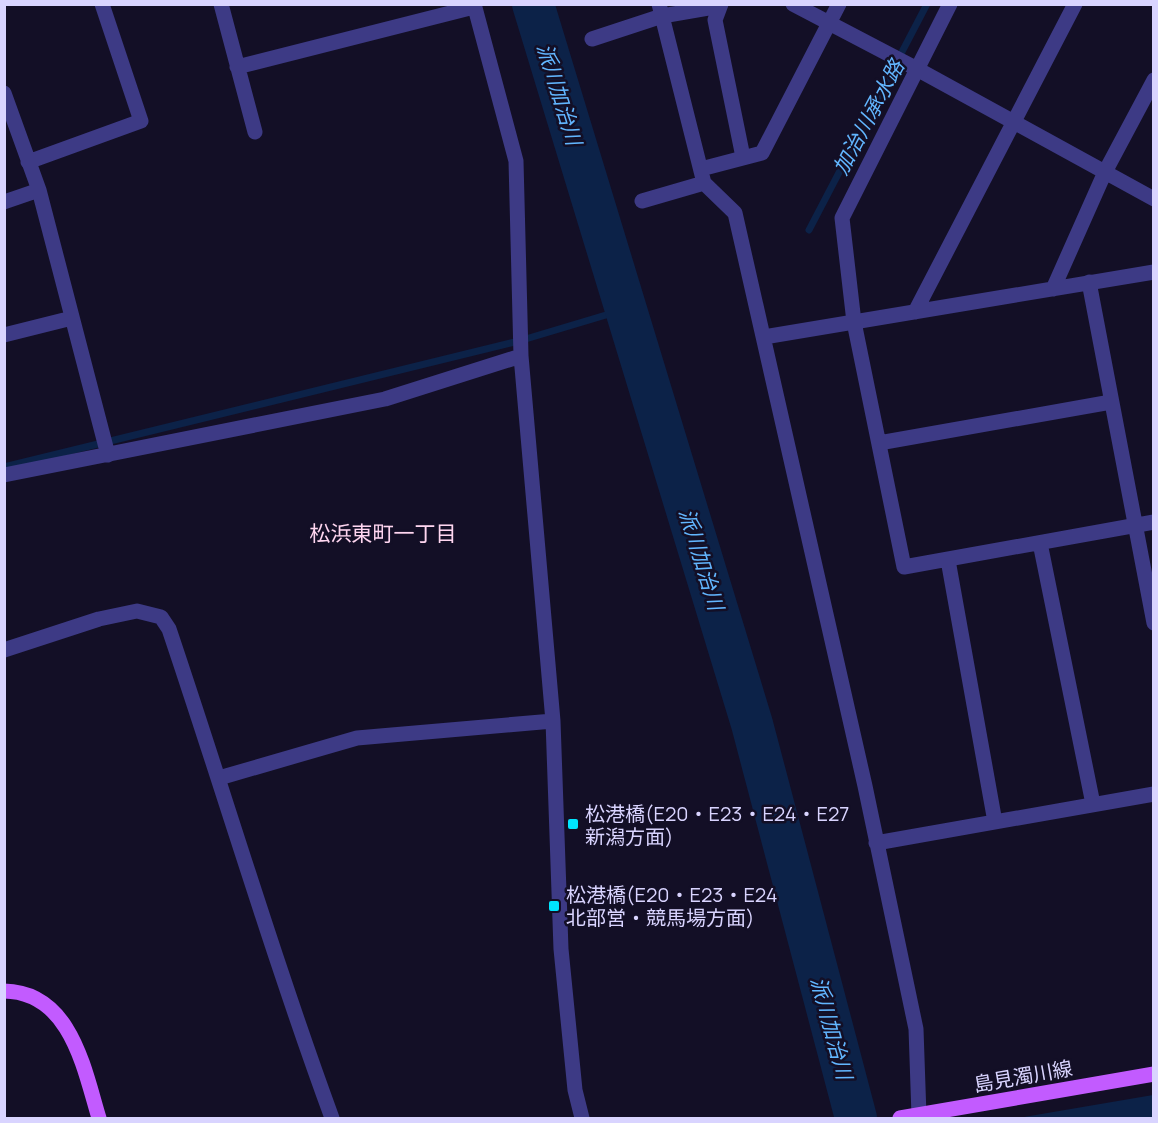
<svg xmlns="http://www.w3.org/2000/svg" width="1158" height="1123" viewBox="0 0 1158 1123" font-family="Manrope,'Noto Sans JP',sans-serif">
<rect width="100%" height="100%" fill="#130f26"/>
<!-- water -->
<path fill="#0c2248" d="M 1153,1095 L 1153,1118 L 1018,1118 Z"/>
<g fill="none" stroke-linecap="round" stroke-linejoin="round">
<!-- stream -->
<path stroke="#0c2248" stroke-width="7" d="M 809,230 L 927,4
M 4,467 L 519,341 L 626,309"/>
<!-- river -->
<path stroke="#0c2248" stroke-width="42" d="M 533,4 L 752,724 L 856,1118"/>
<!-- minor -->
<path stroke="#3d3a85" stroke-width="15" d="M 221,4 L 255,132
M 474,4 L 516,161 L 521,356 L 553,721 L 561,949 L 575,1090 L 582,1118
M 659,4 L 704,183 L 735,213 L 865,786 L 916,1029 L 919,1116
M 721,4 L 715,20 L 743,157
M 793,4 L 917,69 L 1154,199
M 950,4 L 842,218 L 854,322 L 904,567 L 1154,522
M 592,39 L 662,16 L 720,6
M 237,67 L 474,7
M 4,93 L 39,190 L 108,455
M 28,162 L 141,121 L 102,4
M 701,169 L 762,153 L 839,4
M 642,201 L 704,183
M 4,202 L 39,190
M 1089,282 L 1154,623
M 1053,289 L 1105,172 L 1154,80
M 915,312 L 1075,4
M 4,335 L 72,318
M 764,337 L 1154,272
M 879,443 L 1111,402
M 4,475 L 385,399 L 521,356
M 1040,543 L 1093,804
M 948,560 L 995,822
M 4,650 L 99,619 L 137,611 L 161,617 L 169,629 C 224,792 273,957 332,1118
M 219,778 L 357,738 L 553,721
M 876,843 L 1154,794"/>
<!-- major -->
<path stroke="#c25bff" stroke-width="15" d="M 4,991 C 71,992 84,1069 99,1118
M 900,1118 L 1154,1074"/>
</g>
<!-- markers -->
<g fill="#00e5ff" stroke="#130f26" stroke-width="2">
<rect x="567" y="818" width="12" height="12" rx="3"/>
<rect x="548" y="900" width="12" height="12" rx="3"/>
</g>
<g text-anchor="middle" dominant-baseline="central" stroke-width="5" stroke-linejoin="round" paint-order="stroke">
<!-- poi labels -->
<g font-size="20" fill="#d9d4ff" stroke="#130f26" text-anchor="start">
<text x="585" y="813">松港橋(E20・E23・E24・E27<tspan x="585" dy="23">新潟方面)</tspan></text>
<text x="566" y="894">松港橋(E20・E23・E24<tspan x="566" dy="23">北部営・競馬場方面)</tspan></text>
</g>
<!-- street labels -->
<g font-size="20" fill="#d9d4ff" stroke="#130f26">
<text transform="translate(1023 1076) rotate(-10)">島見濁川線</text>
</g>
<!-- water labels -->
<g font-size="21" font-style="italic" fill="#62b6ff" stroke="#130f26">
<text transform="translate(560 94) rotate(73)">派川加治川</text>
<text transform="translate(868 117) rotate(-62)">加治川承水路</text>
<text transform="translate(702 559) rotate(73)">派川加治川</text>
<text transform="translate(832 1028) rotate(75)">派川加治川</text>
</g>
<!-- neighbourhood labels -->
<g font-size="21" fill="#ffd6f0" stroke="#130f26">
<text x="383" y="533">松浜東町一丁目</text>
</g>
</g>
<!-- border -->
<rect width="1158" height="1123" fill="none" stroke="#d9d4ff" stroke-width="12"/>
</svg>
